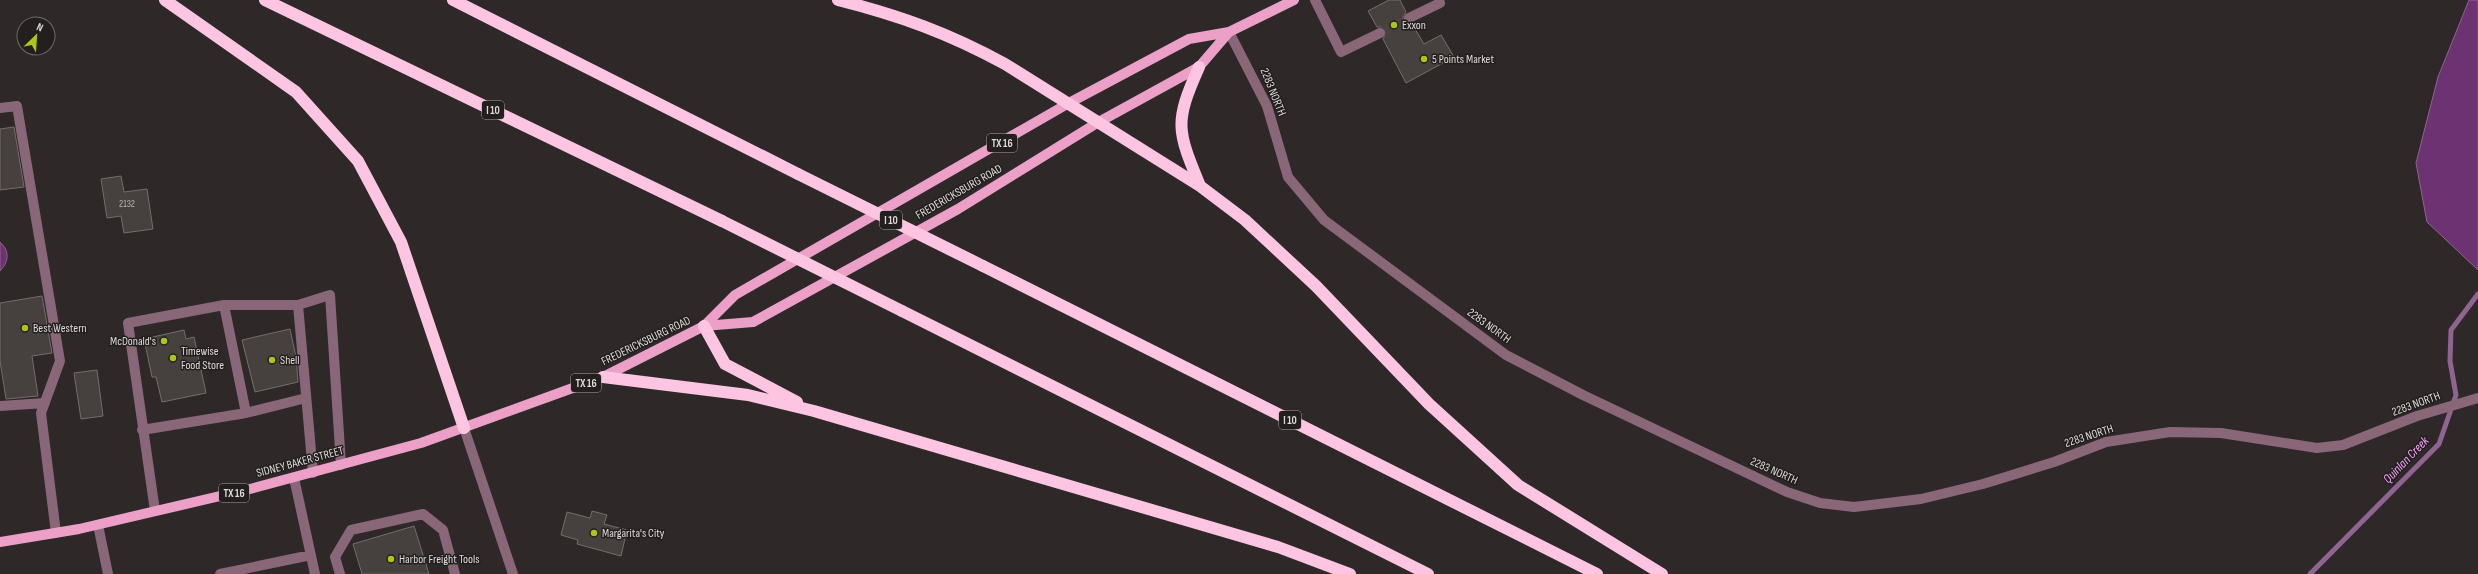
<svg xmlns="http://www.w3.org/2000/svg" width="2478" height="574" viewBox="0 0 2478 574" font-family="'Sofia Sans Condensed',sans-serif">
<rect width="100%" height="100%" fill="#2e2829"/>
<!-- water -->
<path fill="#6d3271" stroke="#8f6491" d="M 2469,0 L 2478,0 L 2478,270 L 2427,222 L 2416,163 L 2438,77 Z
M 0,242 C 10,251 9,262 0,271 Z"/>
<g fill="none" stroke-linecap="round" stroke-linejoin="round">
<!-- stream -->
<path stroke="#8f6491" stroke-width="5" d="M 2310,574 L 2439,444 L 2456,395 L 2450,361 L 2451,330 L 2478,294"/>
</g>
<!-- building -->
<path fill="#46403f" stroke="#736d6c" d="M 1389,0 L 1400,0 L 1406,12 L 1403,17 L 1403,21 L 1408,24 L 1412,24 L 1424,44 L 1441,35 L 1454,57 L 1406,83 L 1383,39 L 1386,34 L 1386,30 L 1381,27 L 1377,27 L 1368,11 Z
M 14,127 L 24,187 L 0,190 L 0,129 Z
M 121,176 L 124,192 L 147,189 L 153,229 L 124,233 L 121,216 L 107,218 L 101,179 Z
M 42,296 L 52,353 L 32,356 L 38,396 L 6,399 L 0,361 L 0,303 Z
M 290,329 L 296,357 L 298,382 L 255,392 L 242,340 Z
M 184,330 L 186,339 L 194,337 L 206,393 L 162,402 L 156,377 L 152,377 L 144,339 Z
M 97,370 L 103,416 L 81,419 L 74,373 Z
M 592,511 L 607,515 L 604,524 L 627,530 L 621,556 L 577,544 L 578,540 L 561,535 L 567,512 L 590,518 Z
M 414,526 L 429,574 L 362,574 L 353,544 Z"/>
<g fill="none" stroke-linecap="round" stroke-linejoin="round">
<!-- minor-tunnel -->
<path stroke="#484344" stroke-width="10" stroke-dasharray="10 5" stroke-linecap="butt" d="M 1380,33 L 1409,18"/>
<!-- minor -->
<path stroke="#8a6679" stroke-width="10" d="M 1315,0 L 1341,52 L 1380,33
M 1409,18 L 1440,3 L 1439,0
M 1229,32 L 1267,106 L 1288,177 L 1324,220 L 1506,355 L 1583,395 L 1787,492 L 1820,503 L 1854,507 L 1921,499 L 1983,484 L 2054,462 L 2106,442 L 2170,432 L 2221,433 L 2317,448 L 2343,445 L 2417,416 L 2478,398
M 0,108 L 17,106 L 60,361 L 41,413 L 56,533
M 224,305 L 246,413
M 298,305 L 313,473
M 0,406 L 45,403
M 464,428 L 513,574
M 142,430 L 246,413 L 306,398
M 294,478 L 315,574
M 155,511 L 128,323 L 224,305 L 298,305 L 330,295 L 341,465
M 98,525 L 108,574
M 220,574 L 311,555
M 340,574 L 335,557 L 351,530 L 423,514 L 443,530 L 455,574"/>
<!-- major -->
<path stroke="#eca0c8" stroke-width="10" d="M 704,326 L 753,322 L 958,209 L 1097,123 L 1199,67 L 1229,32
M 0,542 L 79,529 L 250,489 L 421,443 L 603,377 L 704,326 L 735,295 L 1069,103 L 1189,39 L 1229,32 L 1294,0"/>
<!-- highway -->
<path stroke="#fdc5e1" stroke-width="12" d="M 165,0 L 296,92 L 358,161 L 401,242 L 464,428
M 265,0 L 722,221
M 453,0 L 798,174
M 838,0 C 901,16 948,33 1005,64 L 1200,186 L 1245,220 L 1316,286 L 1429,404 L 1518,485 L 1662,574
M 1199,67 C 1174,123 1177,130 1200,186
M 983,266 L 1597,574
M 902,311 L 1428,574
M 704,326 L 725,364 L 797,402
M 603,377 L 748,395 L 814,411 L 1278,547 L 1350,574"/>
<!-- highway-bridge -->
<path stroke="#fdc5e1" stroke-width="12" d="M 798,174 L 983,266
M 722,221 L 902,311"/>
</g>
<!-- markers -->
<g fill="#abc615" stroke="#241f1f" stroke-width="1.5">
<circle cx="1394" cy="25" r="4"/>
<circle cx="1424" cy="59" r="4"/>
<circle cx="25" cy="328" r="4"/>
<circle cx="164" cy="341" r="4"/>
<circle cx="173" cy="358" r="4"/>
<circle cx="272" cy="360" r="4"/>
<circle cx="594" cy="533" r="4"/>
<circle cx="391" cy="559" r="4"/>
</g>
<g text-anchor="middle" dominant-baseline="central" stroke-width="3" stroke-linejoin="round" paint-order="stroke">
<!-- number labels -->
<g font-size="10" fill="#b8b4b4">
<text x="127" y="204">2132</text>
</g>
<!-- shield labels -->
<g fill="#241f1f" stroke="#a6a2a3" stroke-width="1">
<rect x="482" y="101" width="22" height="18" rx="3"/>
<rect x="987" y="134" width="30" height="18" rx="3"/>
<rect x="880" y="211" width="22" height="18" rx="3"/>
<rect x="571" y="374" width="30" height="18" rx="3"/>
<rect x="1279" y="411" width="22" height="18" rx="3"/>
<rect x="219" y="484" width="30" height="18" rx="3"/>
</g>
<g font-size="11" font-weight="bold" fill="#dedadb">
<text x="493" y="110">I 10</text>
<text x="1002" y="143">TX 16</text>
<text x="891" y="220">I 10</text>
<text x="586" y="383">TX 16</text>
<text x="1290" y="420">I 10</text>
<text x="234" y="493">TX 16</text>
</g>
<!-- poi labels -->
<g font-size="12" fill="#dedadb" stroke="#241f1f" text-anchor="start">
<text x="1402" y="25">Exxon</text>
<text x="1432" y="59">5 Points Market</text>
<text x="33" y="328">Best Western</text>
<text x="156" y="341" text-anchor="end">McDonald's</text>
<text x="181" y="351">Timewise<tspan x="181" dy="14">Food Store</tspan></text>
<text x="280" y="360">Shell</text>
<text x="602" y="533">Margarita's City</text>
<text x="399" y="559">Harbor Freight Tools</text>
</g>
<!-- street labels -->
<g font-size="12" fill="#dedadb" stroke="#241f1f">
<text transform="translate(1273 92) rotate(68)">2283 NORTH</text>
<text transform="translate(959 192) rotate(-30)">FREDERICKSBURG ROAD</text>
<text transform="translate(1489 326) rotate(36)">2283 NORTH</text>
<text transform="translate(646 341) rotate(-26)">FREDERICKSBURG ROAD</text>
<text transform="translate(2416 404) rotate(-20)">2283 NORTH</text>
<text transform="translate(2089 436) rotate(-18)">2283 NORTH</text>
<text transform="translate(300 462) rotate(-15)">SIDNEY BAKER STREET</text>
<text transform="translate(1774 471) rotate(24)">2283 NORTH</text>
</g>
<!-- water labels -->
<g font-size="13" font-style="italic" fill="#f6a3fc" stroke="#241f1f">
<text transform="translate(2406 460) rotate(-46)">Quinlan Creek</text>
</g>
</g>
<!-- north arrow -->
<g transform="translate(36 36) rotate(25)"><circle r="19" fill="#241f1f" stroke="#6e6a6a"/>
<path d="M0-3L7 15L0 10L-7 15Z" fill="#abc615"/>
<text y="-6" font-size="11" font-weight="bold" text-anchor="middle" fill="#dedadb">N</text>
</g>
</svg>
